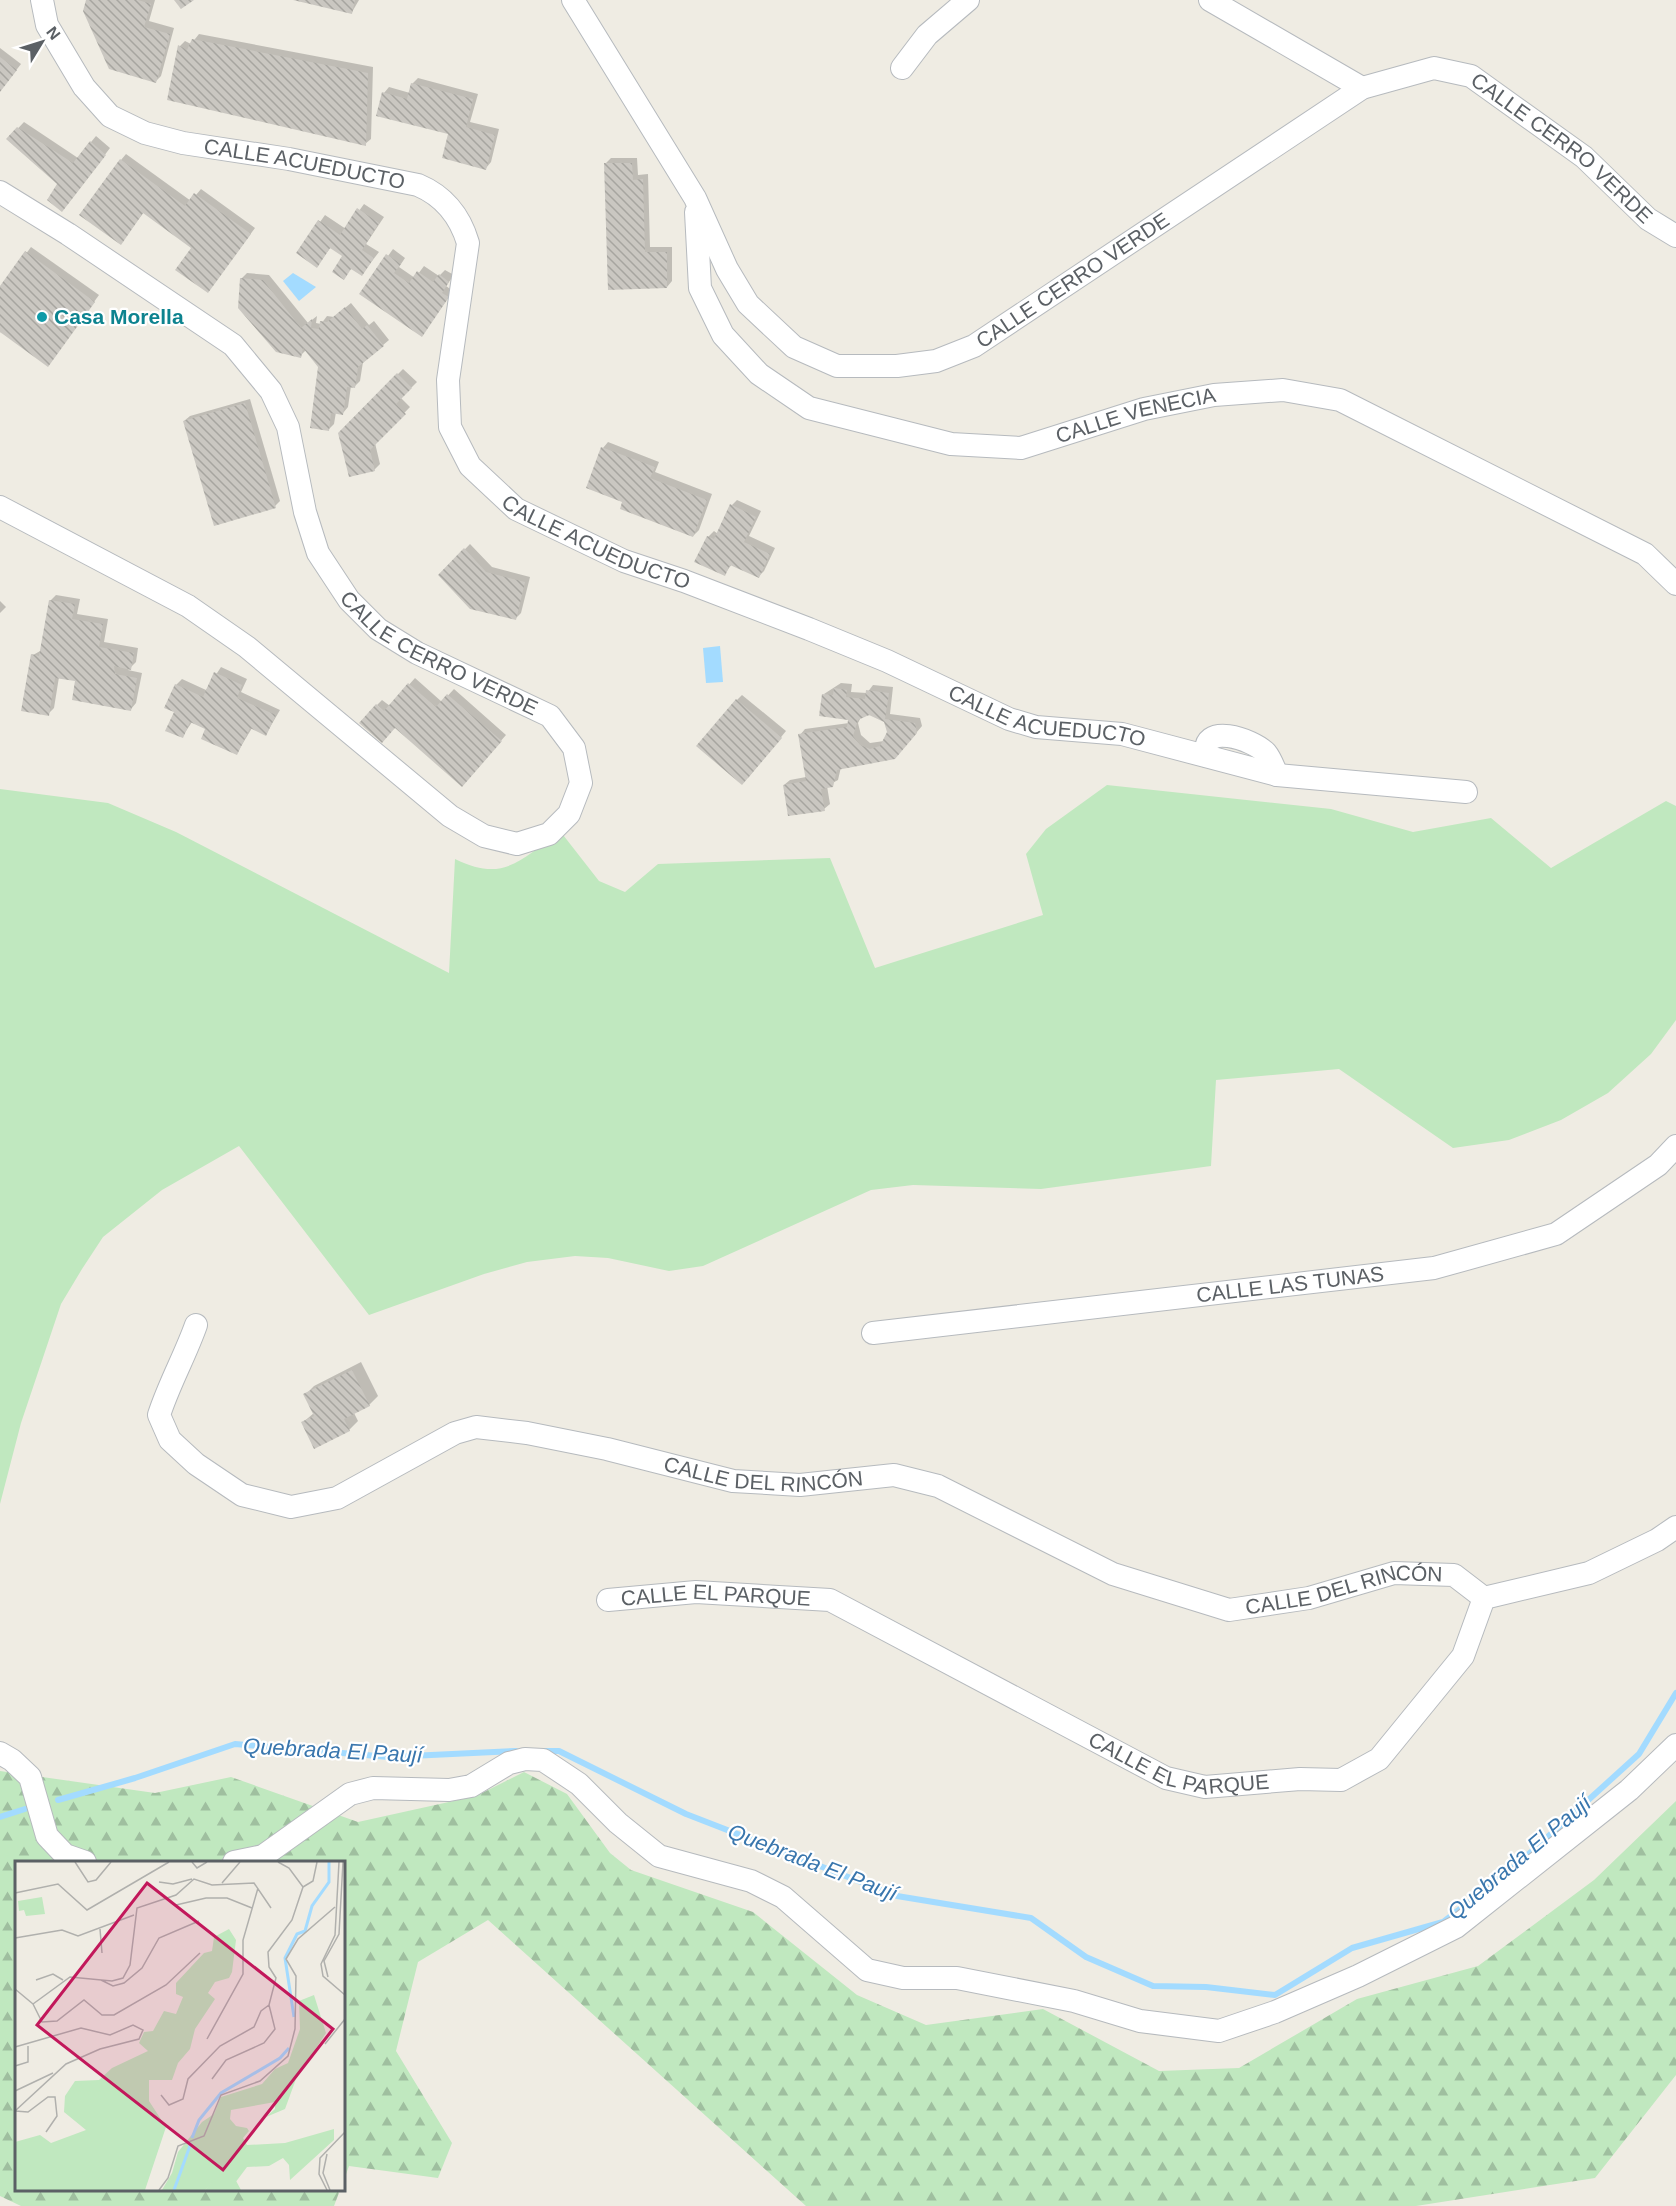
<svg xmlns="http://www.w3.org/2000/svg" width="1676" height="2206" font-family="Helvetica,sans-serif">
	<defs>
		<pattern id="forest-firs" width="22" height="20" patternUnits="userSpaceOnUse" patternTransform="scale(1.5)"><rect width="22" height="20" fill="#c0e8bf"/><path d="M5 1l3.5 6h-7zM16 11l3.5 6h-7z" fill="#9fbf9f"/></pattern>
		<pattern id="building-back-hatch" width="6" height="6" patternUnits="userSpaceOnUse" patternTransform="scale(1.5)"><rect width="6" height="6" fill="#cac7c1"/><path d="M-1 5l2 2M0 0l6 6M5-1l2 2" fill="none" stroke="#a7a5a0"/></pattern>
	</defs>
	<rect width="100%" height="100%" fill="#efece3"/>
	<!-- green -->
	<path fill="#c0e8bf" d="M1107 785 1331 809 1413 832 1491 818 1551 868 1666 801 1676 806V1020L1651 1054 1608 1093 1561 1120 1509 1140 1453 1148 1339 1069 1216 1080 1211 1166 1041 1189 913 1185 871 1190 703 1266 669 1271 608 1258 575 1256 527 1262 484 1274 369 1315 239 1146 162 1190 103 1237 82 1269 61 1304 21 1423 0 1504V789L108 803 176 832 449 973 455 859C504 883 521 860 560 831L599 881 625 892 658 864 830 858 875 968 1043 915 1026 854 1046 829Z"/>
	<!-- forest -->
	<polygon fill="url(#forest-firs)" points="0,1771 155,1793 231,1777 358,1822 476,1796 524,1772 567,1794 610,1853 631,1870 753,1912 857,1995 926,2025 1043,2009 1159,2071 1239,2068 1357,1999 1478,1966 1594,1880 1676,1801 1676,2075 1595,2178 1416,2206 806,2206 488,1920 418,1962 396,2051 452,2143 438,2178 349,2166 344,2180 344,1862 16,1862 16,2190 340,2190 334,2206 21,2206 0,2196"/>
	<!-- water -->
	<g fill="#a3dbff">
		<polygon points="293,273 316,287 299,301 283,281"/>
		<polygon points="720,646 723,682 706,683 703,648"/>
	</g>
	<!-- shadow -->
	<g fill="#0003" fill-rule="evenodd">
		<polygon points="88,0 155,0 149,21 174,28 161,76 156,81"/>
		<polygon points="295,0 359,0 352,12"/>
		<polygon points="199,34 373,67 371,139 365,144 169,99 180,46 185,41 191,44"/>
		<polygon points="0,48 21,64 0,91"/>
		<polygon points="418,78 478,94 470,122 499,129 491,162 486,168 450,133 384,93 389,87 410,93 412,84"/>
		<polygon points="24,122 78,158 96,136 110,148 67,205 59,183 8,139"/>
		<polygon points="126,154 191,201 201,189 255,228 208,291 193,247 144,212 121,243 121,160"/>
		<polygon points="611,158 637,158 638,175 648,174 650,247 672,247 672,281 667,287 609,288 605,164"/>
		<polygon points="364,204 384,217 366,244 379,252 362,274 352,267 343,278 344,256 331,247 317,266 298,253 325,215 346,229"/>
		<polygon points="31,247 99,295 48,365 0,331 0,289"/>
		<polygon points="393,249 405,258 399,267 415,278 424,266 439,276 445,270 454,275 446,286 453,291 422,335 361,294"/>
		<polygon points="247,273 269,275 308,323 317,316 316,323 321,324 327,316 334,317 351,303 369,325 374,321 389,340 363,362 360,381 355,386 351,386 348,407 343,413 336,412 334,424 329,429 320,366 306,350 300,356 241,279"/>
		<polygon points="403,369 417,382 401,398 410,407 375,443 380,464 374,470 340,433"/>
		<polygon points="250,399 280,501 275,506 184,421 190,416"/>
		<polygon points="608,442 659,462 655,472 712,494 699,530 693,536 624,502 603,448"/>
		<polygon points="737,500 761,511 749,536 775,548 764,571 758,577 732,564 724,575 708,537 714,531 718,534 732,505"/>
		<polygon points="470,544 492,567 530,577 521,613 515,619 440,575"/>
		<polygon points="56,595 80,599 77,614 108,619 104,642 138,648 136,662 128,670 142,673 136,703 131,709 77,680 59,677 54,708 48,714 33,655 42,650 50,601"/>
		<polygon points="0,601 6,607 0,613"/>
		<polygon points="221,667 247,679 241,692 280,710 266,734 252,728 237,753 207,729 192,722 182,737 176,712 176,685 182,679 206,690"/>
		<polygon points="415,678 442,702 454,689 506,735 462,785 377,705 382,700 390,706"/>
		<path d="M841 683 852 684 851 692 867 693 873 685 893 687 890 714 920 718 922 726 900 752 841 767 838 780 827 786 830 804 824 809 784 785 790 780 806 777 800 735 805 729 849 723 850 718 824 694ZM874 714 885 721 889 732 884 741 870 743 861 735 858 723 861 717Z"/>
		<polygon points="742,695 786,731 748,778 737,700"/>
		<polygon points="361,1362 378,1396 369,1405 354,1413 358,1421 349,1430 302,1423 314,1413 305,1395 314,1386"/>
	</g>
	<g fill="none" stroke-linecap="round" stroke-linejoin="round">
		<!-- stream -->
		<g stroke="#a3dbff" stroke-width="6">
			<polyline points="544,1751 559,1751 686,1814 897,1896 1031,1918 1086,1957 1153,1986 1206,1987 1275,1995 1352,1948 1443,1922 1520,1862 1639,1754 1676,1693"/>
			<polyline points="58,1800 135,1778 235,1744 389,1757 516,1751"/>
			<polyline points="0,1817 25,1809"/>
		</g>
	</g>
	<!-- building -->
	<g fill="url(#building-back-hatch)" fill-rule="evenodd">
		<polygon points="86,0 138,0 151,4 144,27 170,34 156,83 109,69 83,11"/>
		<polygon points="174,0 194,0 181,9"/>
		<polygon points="293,0 355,0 352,14"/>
		<polygon points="192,39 368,73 366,146 167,100 178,45 187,50"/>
		<polygon points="0,57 17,70 0,92"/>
		<polygon points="411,83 473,99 466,127 495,135 486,170 442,158 448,134 376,116 382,92 407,99"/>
		<polygon points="17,127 73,163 90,141 106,155 62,212 47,200 57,184 6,139"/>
		<polygon points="120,159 185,206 194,193 251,234 208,293 175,270 191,248 143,213 121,245 79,215"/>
		<polygon points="604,163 632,163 633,180 643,179 645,252 667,252 667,288 608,290"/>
		<polygon points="357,208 379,223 362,250 374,258 362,276 351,269 344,280 332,272 342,256 330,248 317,268 296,253 318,220 340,235"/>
		<polygon points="25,251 95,302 48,367 0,332 0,286"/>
		<polygon points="386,254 401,264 394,273 409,283 417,271 433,282 439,274 449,282 442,293 449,297 422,337 359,294"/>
		<polygon points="240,278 263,280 301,328 312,319 311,328 319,329 320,321 327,322 345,307 362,329 367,325 384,346 358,367 355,388 347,387 343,415 331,413 329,431 310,428 318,367 303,348 301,358 276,352 238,308"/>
		<polygon points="397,373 412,388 396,404 406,414 370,450 375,471 349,477 338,433"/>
		<polygon points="245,403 276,508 214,526 183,421"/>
		<polygon points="601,447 655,467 650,478 707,500 693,537 620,509 622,502 586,488"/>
		<polygon points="730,504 756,517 744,542 770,554 759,578 730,565 725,576 694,562 707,536 714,539"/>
		<polygon points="464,548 486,572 525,582 516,620 470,609 438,575"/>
		<polygon points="49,600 75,604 72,619 103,624 99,647 134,653 131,670 114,666 115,674 137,678 131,711 72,700 75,681 55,678 49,716 21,711 31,654 39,656"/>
		<polygon points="214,672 242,685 237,698 276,715 266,736 250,728 237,755 201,739 205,729 190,722 183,738 165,731 174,712 164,708 175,684 203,697"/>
		<polygon points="408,683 436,707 447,694 502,741 462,787 395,728 382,743 359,723 376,704 384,711"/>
		<path d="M834 688 847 690 846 697 865 699 866 690 889 693 885 719 915 723 917 733 895 759 837 770 833 787 821 789 825 811 788 816 783 785 806 781 798 734 847 727 848 720 819 716 822 694 833 695ZM869 715 884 722 887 732 880 746 870 749 860 745 853 736 858 720Z"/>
		<polygon points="736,699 782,738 742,785 696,746"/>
		<polygon points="352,1370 370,1406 344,1419 350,1431 314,1449 301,1422 314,1416 303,1394"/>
	</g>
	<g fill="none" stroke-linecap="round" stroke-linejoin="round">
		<!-- minor casing -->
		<g stroke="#b6babe" stroke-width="24">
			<g id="minor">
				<path id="s1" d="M42 0 47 25 84 87 110 116 145 133 183 143 289 159 418 185C444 196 460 216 468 243L448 380 450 427 470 466 516 509 624 561 684 581 809 629 887 661 1009 719 1036 727 1122 734 1277 775 1466 792"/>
				<path id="s2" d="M573 0 695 198 727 269 748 304 794 347 837 366H897L936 361 974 346 1362 88 1434 68 1471 76 1584 157 1648 219 1676 236"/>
				<polyline points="1210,0 1362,88"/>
				<polyline points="902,68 927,35 968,0"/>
				<path id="s3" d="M0 192 68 234 233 345 271 391 288 427 305 512 318 553 349 600 378 629 417 653 550 716 574 748 581 783 569 814 549 834 517 844 484 836 450 816 247 647 188 606 0 507"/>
				<path id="s4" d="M696 212 700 288 723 335 759 374 809 408 951 444 1021 448 1144 409 1214 395 1283 390 1340 400 1645 554 1676 584"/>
				<path d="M1207 756C1199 721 1253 739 1266 753 1271 759 1274 768 1277 775"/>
				<path id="s5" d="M196 1325C185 1356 169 1384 159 1415L170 1440 196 1464 242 1495 291 1507 337 1498 455 1433 476 1427 527 1433 607 1449 733 1481 800 1485 894 1475 938 1486 1113 1574 1229 1610 1309 1598 1394 1573 1454 1575 1484 1598"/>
				<path id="s6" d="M873 1333 1434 1268 1556 1234 1658 1165 1676 1146"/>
				<path id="s7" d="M608 1600 696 1592 830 1600 1166 1778 1205 1787 1300 1779 1341 1780 1379 1759 1463 1656 1484 1598 1589 1573 1657 1540 1676 1527"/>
				<polyline points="0,1753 12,1760 30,1777 47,1836 65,1855 85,1862"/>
				<polyline points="234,1862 263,1856 350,1794 373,1788 449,1790 471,1786 509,1763 525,1759 543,1760 579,1784 618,1823 659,1856 751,1881 783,1897 867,1970 903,1978 957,1978 1074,2001 1140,2021 1219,2031 1275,2012 1358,1976 1456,1927 1629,1790 1676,1745"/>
			</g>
		</g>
		<!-- minor -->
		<use href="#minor" stroke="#fff" stroke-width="22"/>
	</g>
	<!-- markers -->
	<circle fill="#0f9aa8" stroke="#fff" stroke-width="2" cx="42" cy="317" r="6"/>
	<g text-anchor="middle" stroke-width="4.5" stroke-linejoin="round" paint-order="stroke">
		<!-- street labels -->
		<g font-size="21" fill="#5b6065" stroke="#fff">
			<text dy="7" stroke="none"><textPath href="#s2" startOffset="1296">CALLE CERRO VERDE</textPath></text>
			<text dy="7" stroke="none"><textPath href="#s1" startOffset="338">CALLE ACUEDUCTO</textPath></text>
			<text dy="7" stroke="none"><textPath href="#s2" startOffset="720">CALLE CERRO VERDE</textPath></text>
			<text dy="7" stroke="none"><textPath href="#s4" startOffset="578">CALLE VENECIA</textPath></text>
			<text dy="7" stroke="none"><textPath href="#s1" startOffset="912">CALLE ACUEDUCTO</textPath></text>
			<text dy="7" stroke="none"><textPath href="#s3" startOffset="670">CALLE CERRO VERDE</textPath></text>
			<text dy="7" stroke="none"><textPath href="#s1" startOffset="1398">CALLE ACUEDUCTO</textPath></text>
			<text dy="7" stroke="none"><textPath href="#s6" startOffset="420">CALLE LAS TUNAS</textPath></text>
			<text dy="7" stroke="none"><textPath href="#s5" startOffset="762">CALLE DEL RINCÓN</textPath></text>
			<text dy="7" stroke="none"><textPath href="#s5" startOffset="1374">CALLE DEL RINCÓN</textPath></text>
			<text dy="7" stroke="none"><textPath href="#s7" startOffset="108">CALLE EL PARQUE</textPath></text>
			<text dy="7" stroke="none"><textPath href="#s7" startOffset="612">CALLE EL PARQUE</textPath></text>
		</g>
		<!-- culture labels -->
		<g font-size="21" font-weight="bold" fill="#0d838f" stroke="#fff" text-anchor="start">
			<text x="54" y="324">Casa Morella</text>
		</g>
		<!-- water labels -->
		<g font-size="22" font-style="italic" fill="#3976ad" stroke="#fff">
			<text transform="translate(333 1750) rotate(3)" y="8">Quebrada El Paují</text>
			<text transform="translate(1519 1857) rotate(-40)" y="8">Quebrada El Paují</text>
			<text transform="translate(813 1862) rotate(21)" y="8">Quebrada El Paují</text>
		</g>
	</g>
	<!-- overview -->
	<g transform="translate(15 1861)">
		<rect width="330" height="330" fill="#efece3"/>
		<path d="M27 36 30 53 11 55 9 49 4 50 3 40ZM214 68 221 79 217 111 214 117 200 121 193 132 200 138 180 168 175 188 163 202 157 219H134V240L151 266 130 329H0V281L25 274 36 282 71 269 49 251 50 235 60 220 84 219 97 207 133 190 124 182 129 171 138 170 149 150 161 153 168 136 161 133V122L189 92 197 90 199 76ZM213 305 226 329H190L207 308Z" fill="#c0e8bf"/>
		<path d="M299 134 311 172 281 218 270 248 251 256 260 248V241L216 249 215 258 221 265 232 267 234 270 228 277 232 284 270 282 319 268V279L275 319 274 304 268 297 254 305 232 306 220 322 214 320 212 306 190 329H147L157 312 163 291 187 261 199 253 206 236 247 223 260 208 273 202 285 168 284 140Z" fill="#c0e8bf"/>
		<path fill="none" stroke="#a3dbff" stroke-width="3" d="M279 156 270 97 282 73 290 70 297 45 314 21V1M177 277 184 259 206 232 265 197 274 187M159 329 176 282"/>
		<path fill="none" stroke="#b0b0ad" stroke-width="1.5" d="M60 1 73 21 81 19 96 1M177 1 182 7 192 1M263 1 274 7 288 26M324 1 320 74 306 103 308 115 330 134M144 21 158 23 177 18M207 22 225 1M288 26 298 20 302 1M0 32 43 23 72 49 154 1M161 44 191 37H212L237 47M85 68 87 92M0 77 47 69 63 75 119 54M313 116 309 100 324 73 328 1M21 119 38 113 48 119M86 119 98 125 109 122 127 107 144 77 184 60M0 128 18 143M18 143 55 116 97 120 108 117 115 104 122 47 161 34 179 18 197 24 239 22 256 47M18 143 27 161 42 160 69 139 87 154H99L151 124 185 92M192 178 228 113V79L243 27M310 183 330 158M0 186 66 167 95 174 118 164 128 169 124 178 85 188 51 203 0 250M0 205 13 201V185M197 218 211 199 249 182 260 168 254 144 261 117 254 106 253 91 277 59 288 26M0 230 38 212M146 234 154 244 168 238 173 218 205 185 239 166 246 150 254 144M0 250 13 251 33 236H40L42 255 31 271M312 293 308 312 315 329M144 329 153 317 163 285 189 275 206 234 245 220 273 195 280 168 281 115 271 98 283 78 320 46M312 329 304 313 305 297 330 271"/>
		<path fill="#c2185b" fill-opacity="0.15" stroke="#c2185b" stroke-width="3" d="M132 22 318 168 208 309 22 164Z"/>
		<rect width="330" height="330" fill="none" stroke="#5b6065" stroke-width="3"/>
	</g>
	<!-- north arrow -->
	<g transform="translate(42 42) rotate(52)" stroke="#ffffff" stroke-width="4.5" paint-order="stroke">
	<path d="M0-4.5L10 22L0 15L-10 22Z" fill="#5b6065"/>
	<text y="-9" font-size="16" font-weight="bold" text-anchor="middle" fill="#5b6065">N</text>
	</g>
</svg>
